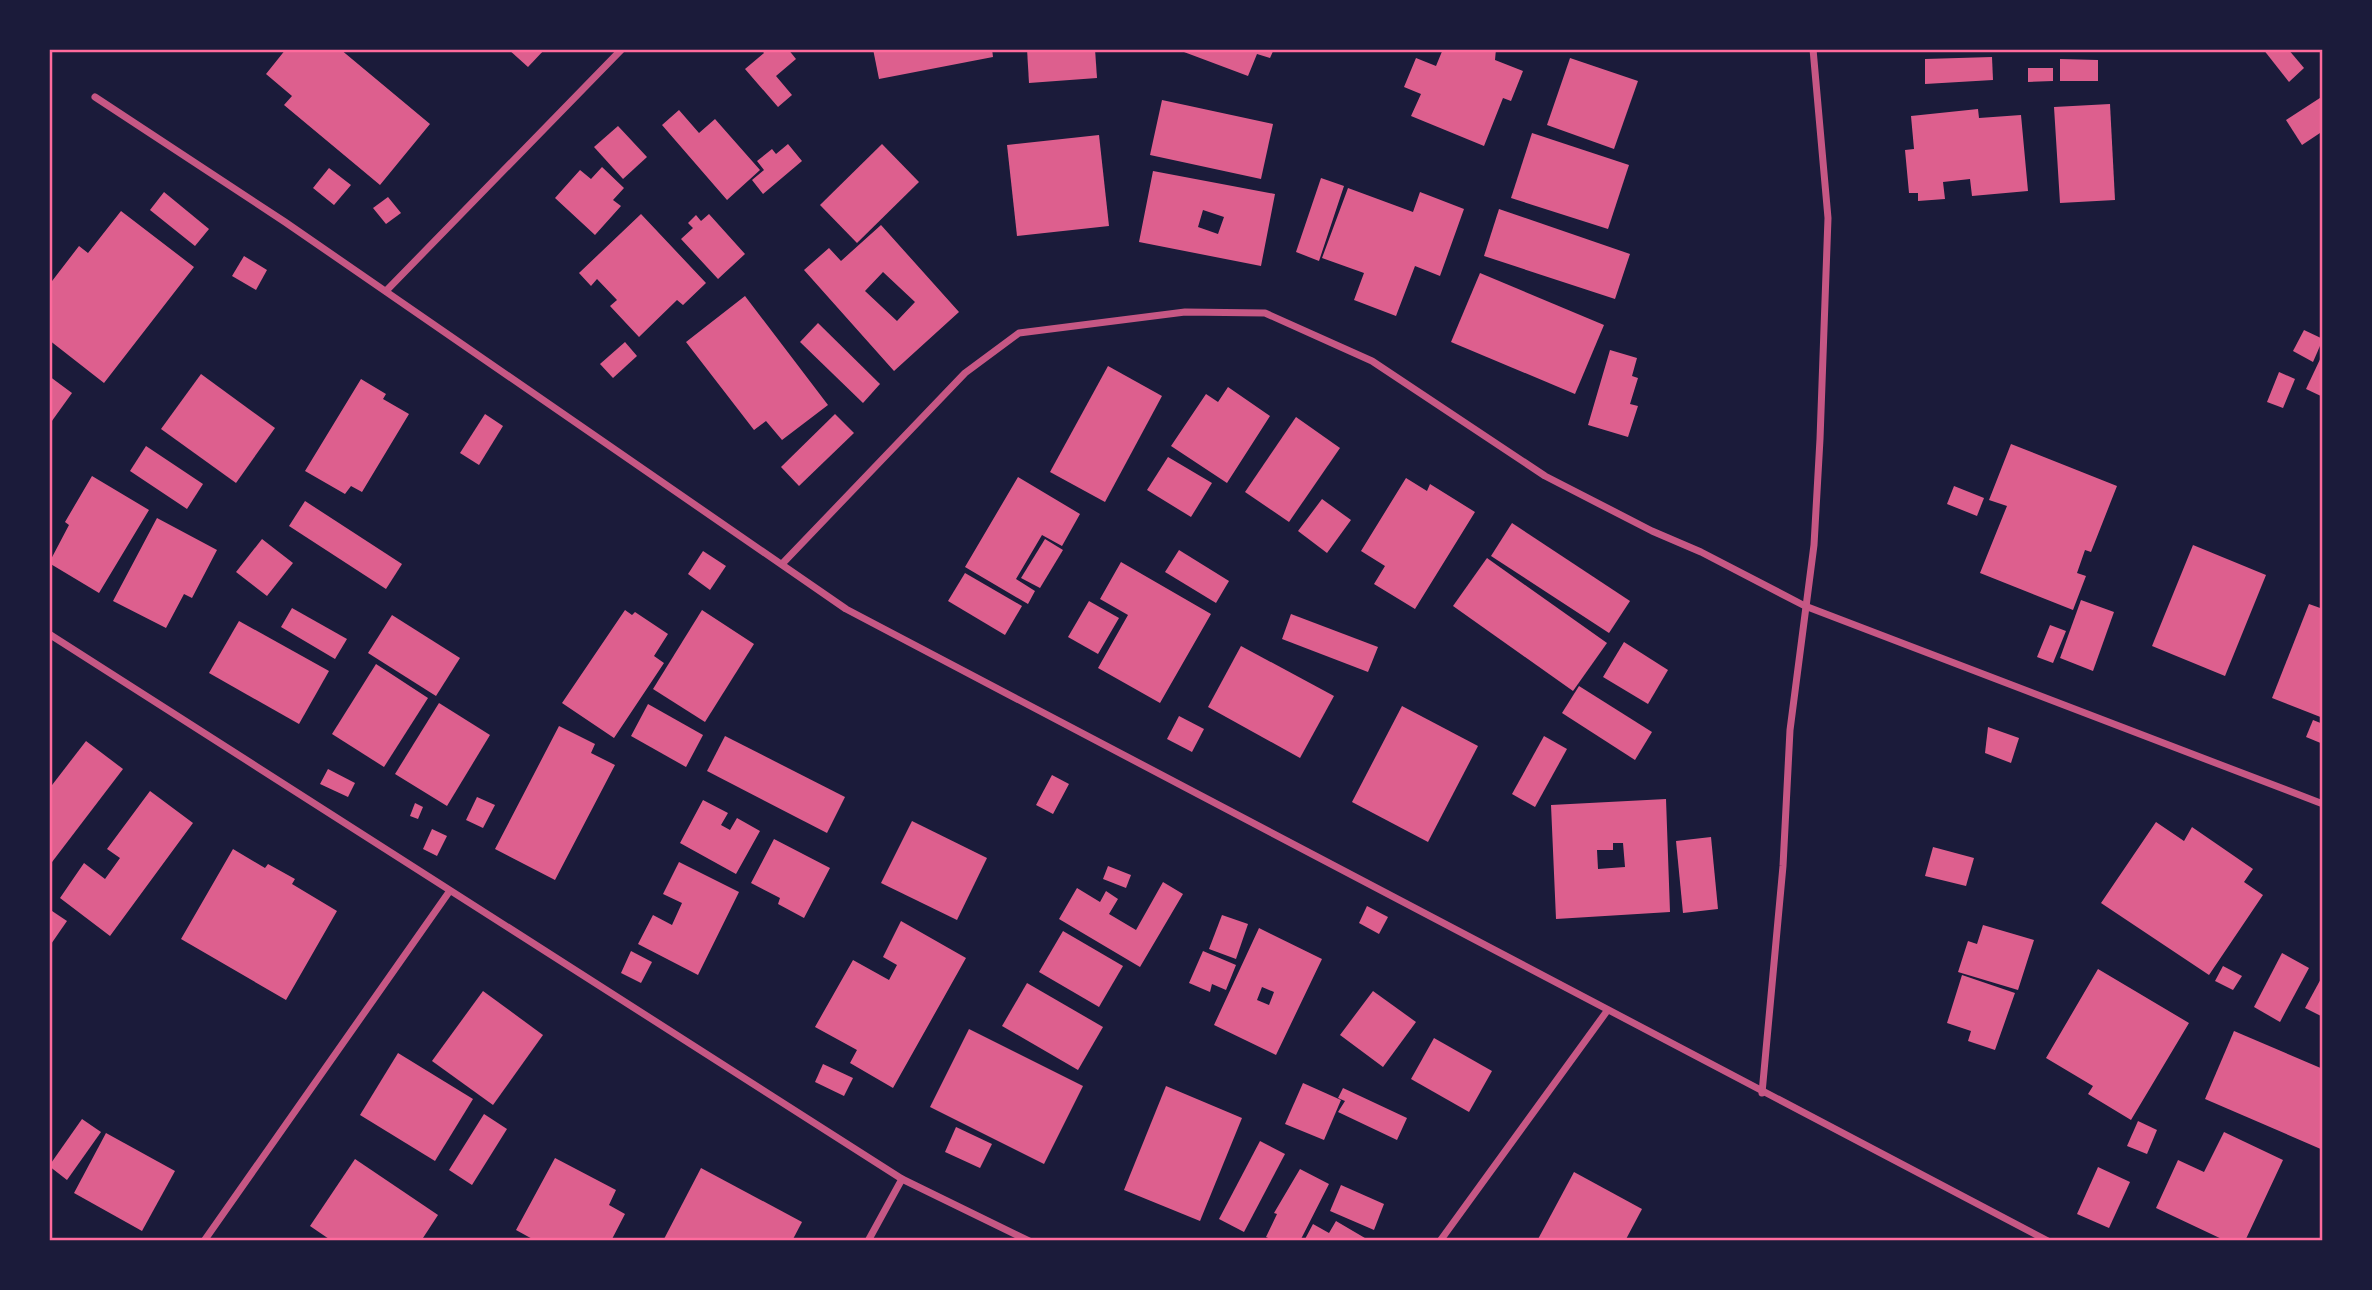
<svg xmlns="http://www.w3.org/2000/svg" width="2372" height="1290" font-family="'Asap Condensed',sans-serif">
	<rect width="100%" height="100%" fill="#1b1b3a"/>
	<!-- building -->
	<g fill="#dd5f8e" fill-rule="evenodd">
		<polygon points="286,49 340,49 430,124 380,185 284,105 292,96 266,74"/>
		<polygon points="508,49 545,49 528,67"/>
		<polygon points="761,49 788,49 796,59 776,76 792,95 778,107 745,69 764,53"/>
		<polygon points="873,49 992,49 993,57 879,79"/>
		<polygon points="1027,49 1095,49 1097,78 1029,83"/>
		<polygon points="1185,49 1274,49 1270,58 1257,54 1248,76 1184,52"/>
		<polygon points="1443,49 1496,49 1495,60 1523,71 1511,101 1503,98 1484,146 1411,116 1421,94 1404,87 1416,58 1436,66"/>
		<polygon points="2263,49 2288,49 2304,68 2289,82"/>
		<polygon points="1992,57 1993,80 1925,84 1925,59"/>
		<polygon points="1570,58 1638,81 1614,149 1547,125"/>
		<polygon points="2060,59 2098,60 2098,81 2060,81"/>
		<polygon points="2028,68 2053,68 2053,81 2028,82"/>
		<polygon points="2323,96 2323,131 2302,145 2286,120"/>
		<polygon points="1162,100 1273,124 1261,179 1150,155"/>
		<polygon points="2110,104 2115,200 2060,203 2054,107"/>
		<polygon points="1978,109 1979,118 2021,115 2028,191 1972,196 1970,179 1943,182 1945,199 1918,201 1918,193 1909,193 1905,150 1914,149 1911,116"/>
		<polygon points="679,110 699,133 715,119 760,170 727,200 662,125"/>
		<polygon points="618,126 647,157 623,179 594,147"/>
		<polygon points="1532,133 1629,165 1608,229 1511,198"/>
		<polygon points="1099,135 1109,226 1017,236 1007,145"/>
		<polygon points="788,144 802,161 763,194 752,180 764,170 757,161 772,149 776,154"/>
		<polygon points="882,144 919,182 857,243 820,205"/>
		<polygon points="602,167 624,188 613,200 621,206 595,235 555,198 580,170 591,179"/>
		<polygon points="329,168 351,185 334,205 313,188"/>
		<path d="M1153 171 1275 194 1261 266 1139 242ZM1203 210 1224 217 1218 234 1198 227Z"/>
		<polygon points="1321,178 1344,186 1319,261 1296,252"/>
		<polygon points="1348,188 1413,212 1420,192 1464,209 1440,276 1415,266 1396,316 1354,300 1364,273 1322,258"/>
		<polygon points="164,192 209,229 195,246 150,210"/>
		<polygon points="388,197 401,213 386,224 373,208"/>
		<polygon points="1499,209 1630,254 1615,299 1484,256"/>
		<polygon points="121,211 194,267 104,383 49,340 49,285 79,246 88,253"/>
		<polygon points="641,214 706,283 683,305 677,300 639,337 610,306 617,300 597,279 591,286 579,273"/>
		<polygon points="709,214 745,254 718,279 681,239 693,228 688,223 696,215 701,221"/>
		<path d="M881 225 959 312 894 371 804 270 829 248 841 261ZM883 272 915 302 897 321 865 291Z"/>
		<polygon points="244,256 267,270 256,290 232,276"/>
		<polygon points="1480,273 1604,325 1575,394 1451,342"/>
		<polygon points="745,296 828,405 782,440 766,421 754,430 686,342"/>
		<polygon points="818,323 880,384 863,403 800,342"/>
		<polygon points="2304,330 2323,339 2313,362 2293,351"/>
		<polygon points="625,342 637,356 613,378 600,364"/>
		<polygon points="1610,350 1637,358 1632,376 1638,378 1630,404 1638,406 1628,437 1588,425"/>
		<polygon points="2323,353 2323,397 2306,389"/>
		<polygon points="1108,366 1162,396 1105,502 1050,472"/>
		<polygon points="2279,372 2295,379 2283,408 2267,402"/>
		<polygon points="201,374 275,428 236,483 161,429"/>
		<polygon points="49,376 72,393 49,425"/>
		<polygon points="361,379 386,394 383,399 409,414 362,492 351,486 345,494 305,471"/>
		<polygon points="1228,387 1270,416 1227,483 1171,446 1206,394 1218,402"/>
		<polygon points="485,414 503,426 479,465 460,453"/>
		<polygon points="835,414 854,433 799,486 781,467"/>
		<polygon points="1296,417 1340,448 1289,522 1245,492"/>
		<polygon points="2011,444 2117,486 2091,552 2085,550 2077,573 2086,576 2073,610 1980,573 2007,506 1989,500"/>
		<polygon points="146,446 203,484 187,509 130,471"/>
		<polygon points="1168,457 1212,483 1191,517 1147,490"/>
		<polygon points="92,476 149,510 99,593 49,563 69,525 65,522"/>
		<polygon points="1018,477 1080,514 1062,546 1042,535 1016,579 1035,591 1028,604 965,567"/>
		<polygon points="1406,478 1427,491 1430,484 1475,512 1415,609 1374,584 1385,566 1361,551"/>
		<polygon points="1954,486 1984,498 1977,516 1947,504"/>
		<polygon points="1322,499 1351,520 1327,553 1298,531"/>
		<polygon points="305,501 402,564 386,589 289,526"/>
		<polygon points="157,518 217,550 192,598 184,594 166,628 113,601"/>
		<polygon points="1512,523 1630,601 1609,633 1491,556"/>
		<polygon points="262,539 293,563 267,596 236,572"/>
		<polygon points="1045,539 1063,550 1040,588 1021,578"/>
		<polygon points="2193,545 2266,575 2225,676 2152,646"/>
		<polygon points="1179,550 1229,581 1216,603 1165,572"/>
		<polygon points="703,551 726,566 710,590 688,574"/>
		<polygon points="1487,558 1607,643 1573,691 1453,606"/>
		<polygon points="1121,562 1211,614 1160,703 1098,668 1128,615 1100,599"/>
		<polygon points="965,573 1022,606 1005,635 948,601"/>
		<polygon points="2081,600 2114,612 2093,671 2060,658"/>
		<polygon points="1089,601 1119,618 1098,654 1068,637"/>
		<polygon points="2309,604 2323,609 2323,718 2272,698"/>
		<polygon points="292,608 347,639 335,659 281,627"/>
		<polygon points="625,610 632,615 635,612 668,634 654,656 664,663 614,738 562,703"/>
		<polygon points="702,610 754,644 705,722 653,689"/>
		<polygon points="1291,614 1378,647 1368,672 1282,639"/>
		<polygon points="392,615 460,658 436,696 368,653"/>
		<polygon points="239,621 329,671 299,724 209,673"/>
		<polygon points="2050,625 2066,631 2053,663 2037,657"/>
		<polygon points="1624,642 1668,670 1648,704 1603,677"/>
		<polygon points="1241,646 1334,696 1300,758 1208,707"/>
		<polygon points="376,664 428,698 384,767 332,734"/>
		<polygon points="1579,686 1652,732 1635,760 1562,713"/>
		<polygon points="439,703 490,735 447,806 395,774"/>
		<polygon points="648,704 703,735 686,767 631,736"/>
		<polygon points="1402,706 1478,746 1428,842 1352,802"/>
		<polygon points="1179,716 1204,729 1192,752 1167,739"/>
		<polygon points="2313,720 2323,724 2323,744 2306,737"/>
		<polygon points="559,726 595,744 591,753 615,765 555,880 495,849"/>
		<polygon points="1988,727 2019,738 2011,763 1985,753"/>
		<polygon points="725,736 845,797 827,833 707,771"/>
		<polygon points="1544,736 1567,749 1535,807 1512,794"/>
		<polygon points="86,741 123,769 49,866 49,789"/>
		<polygon points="328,769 355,783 348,797 320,784"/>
		<polygon points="1052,775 1069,784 1053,814 1036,805"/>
		<polygon points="150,791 193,823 110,936 60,898 84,863 105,879 120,858 107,849"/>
		<polygon points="477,797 495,805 483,828 466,820"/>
		<path d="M1666 799 1670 912 1556 919 1551 805ZM1613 843H1623L1625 867 1598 869 1597 850H1613Z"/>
		<polygon points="703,800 728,813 721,825 730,830 737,818 760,831 736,874 680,843"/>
		<polygon points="415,803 423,807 418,819 410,816"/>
		<polygon points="912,821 987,858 957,920 881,883"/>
		<polygon points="2156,822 2184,841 2192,827 2253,869 2244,882 2263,895 2209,975 2101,903"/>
		<polygon points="432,829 447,836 437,856 423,849"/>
		<polygon points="1711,837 1718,909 1683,913 1676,841"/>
		<polygon points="774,839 830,868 804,918 778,904 780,898 751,883"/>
		<polygon points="1933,847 1974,858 1966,886 1925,876"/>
		<polygon points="233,849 265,868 268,864 295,879 292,884 337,911 286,1000 181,939"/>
		<polygon points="679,862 739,892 698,975 638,944 653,915 672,925 682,903 663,894"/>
		<polygon points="1108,866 1131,875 1126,888 1103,879"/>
		<polygon points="1163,882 1183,894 1140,967 1059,919 1077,888 1100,902 1106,891 1118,899 1109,914 1136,930"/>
		<polygon points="1367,906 1388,917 1379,934 1359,923"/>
		<polygon points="49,909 67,921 49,947"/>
		<polygon points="1222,915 1248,924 1236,959 1209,949"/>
		<polygon points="901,921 966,958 893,1088 850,1063 857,1050 815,1027 853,960 889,980 897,965 883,957"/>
		<polygon points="1983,925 2034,940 2018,990 1958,972 1968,941 1977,944"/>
		<path d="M1259 928 1322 959 1276 1055 1214 1025ZM1262 987 1274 992 1269 1005 1257 1000Z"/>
		<polygon points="1063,931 1123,966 1099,1007 1039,972"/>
		<polygon points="631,951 652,962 641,983 621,973"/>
		<polygon points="1203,951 1236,965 1226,990 1212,984 1210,992 1189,983"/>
		<polygon points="2282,953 2309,968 2280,1022 2254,1007"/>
		<polygon points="2223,966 2242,976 2233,990 2215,981"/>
		<polygon points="2098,969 2189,1023 2131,1120 2088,1094 2093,1086 2046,1058"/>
		<polygon points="1962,975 2015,993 1995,1050 1968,1041 1971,1031 1947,1023"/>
		<polygon points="2323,975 2323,1017 2305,1008"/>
		<polygon points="1027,983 1103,1027 1078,1070 1002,1026"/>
		<polygon points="483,991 543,1035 493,1105 432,1061"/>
		<polygon points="1373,991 1416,1022 1383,1067 1340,1035"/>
		<polygon points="969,1029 1083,1086 1044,1164 930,1107"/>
		<polygon points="2234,1031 2323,1069 2323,1150 2205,1099"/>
		<polygon points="1434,1038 1492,1071 1469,1112 1411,1079"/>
		<polygon points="398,1053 473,1099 435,1161 360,1115"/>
		<polygon points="823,1064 853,1078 844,1096 815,1082"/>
		<polygon points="1303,1083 1341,1100 1324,1140 1285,1124"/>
		<polygon points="1166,1086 1242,1118 1200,1221 1124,1190"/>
		<polygon points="1343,1088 1407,1118 1397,1140 1338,1112 1345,1101 1338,1098"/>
		<polygon points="484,1114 507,1129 472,1185 449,1170"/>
		<polygon points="82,1119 101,1132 67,1180 49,1166"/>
		<polygon points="2138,1121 2157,1130 2147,1154 2127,1146"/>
		<polygon points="956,1127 992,1144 980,1168 945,1152"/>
		<polygon points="2224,1132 2283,1160 2245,1241 2226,1241 2156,1208 2178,1160 2204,1172"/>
		<polygon points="106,1133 175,1171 142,1231 74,1193"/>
		<polygon points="1260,1141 1285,1154 1244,1232 1219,1219"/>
		<polygon points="555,1158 616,1190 609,1205 625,1214 611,1241 536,1241 516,1230"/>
		<polygon points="355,1159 438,1215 421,1241 332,1241 310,1226"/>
		<polygon points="2098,1167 2130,1182 2109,1228 2077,1214"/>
		<polygon points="701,1168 802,1222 792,1241 664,1239"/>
		<polygon points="1300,1169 1329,1184 1300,1241 1275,1241 1266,1237 1277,1214 1274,1213"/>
		<polygon points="1574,1172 1642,1209 1625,1241 1537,1241"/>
		<polygon points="1341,1185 1384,1204 1374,1230 1330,1211"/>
		<polygon points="1336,1221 1370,1241 1304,1241 1313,1224 1329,1233"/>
	</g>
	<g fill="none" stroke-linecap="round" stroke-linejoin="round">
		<!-- minor -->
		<g stroke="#c65784" stroke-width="7">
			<polyline points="95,97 285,222 846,609 2048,1241"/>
			<polyline points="386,291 622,49"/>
			<polyline points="782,564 965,373 1019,333 1185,312 1265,313 1372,361 1545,476 1652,531 1701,552 1805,606 2323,804"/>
			<polyline points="49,634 902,1179 1029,1241"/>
			<polyline points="1762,1093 1783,866 1790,730 1814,545 1820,439 1828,218 1813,49"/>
			<polyline points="204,1241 449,892"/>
			<polyline points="868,1241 902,1179"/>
			<polyline points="1440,1241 1607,1011"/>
		</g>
	</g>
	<!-- border -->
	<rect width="2372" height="1290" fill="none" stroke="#1b1b3a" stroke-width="102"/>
	<rect x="51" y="51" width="2270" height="1188" fill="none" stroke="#ff6b9d" stroke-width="2.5"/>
</svg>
